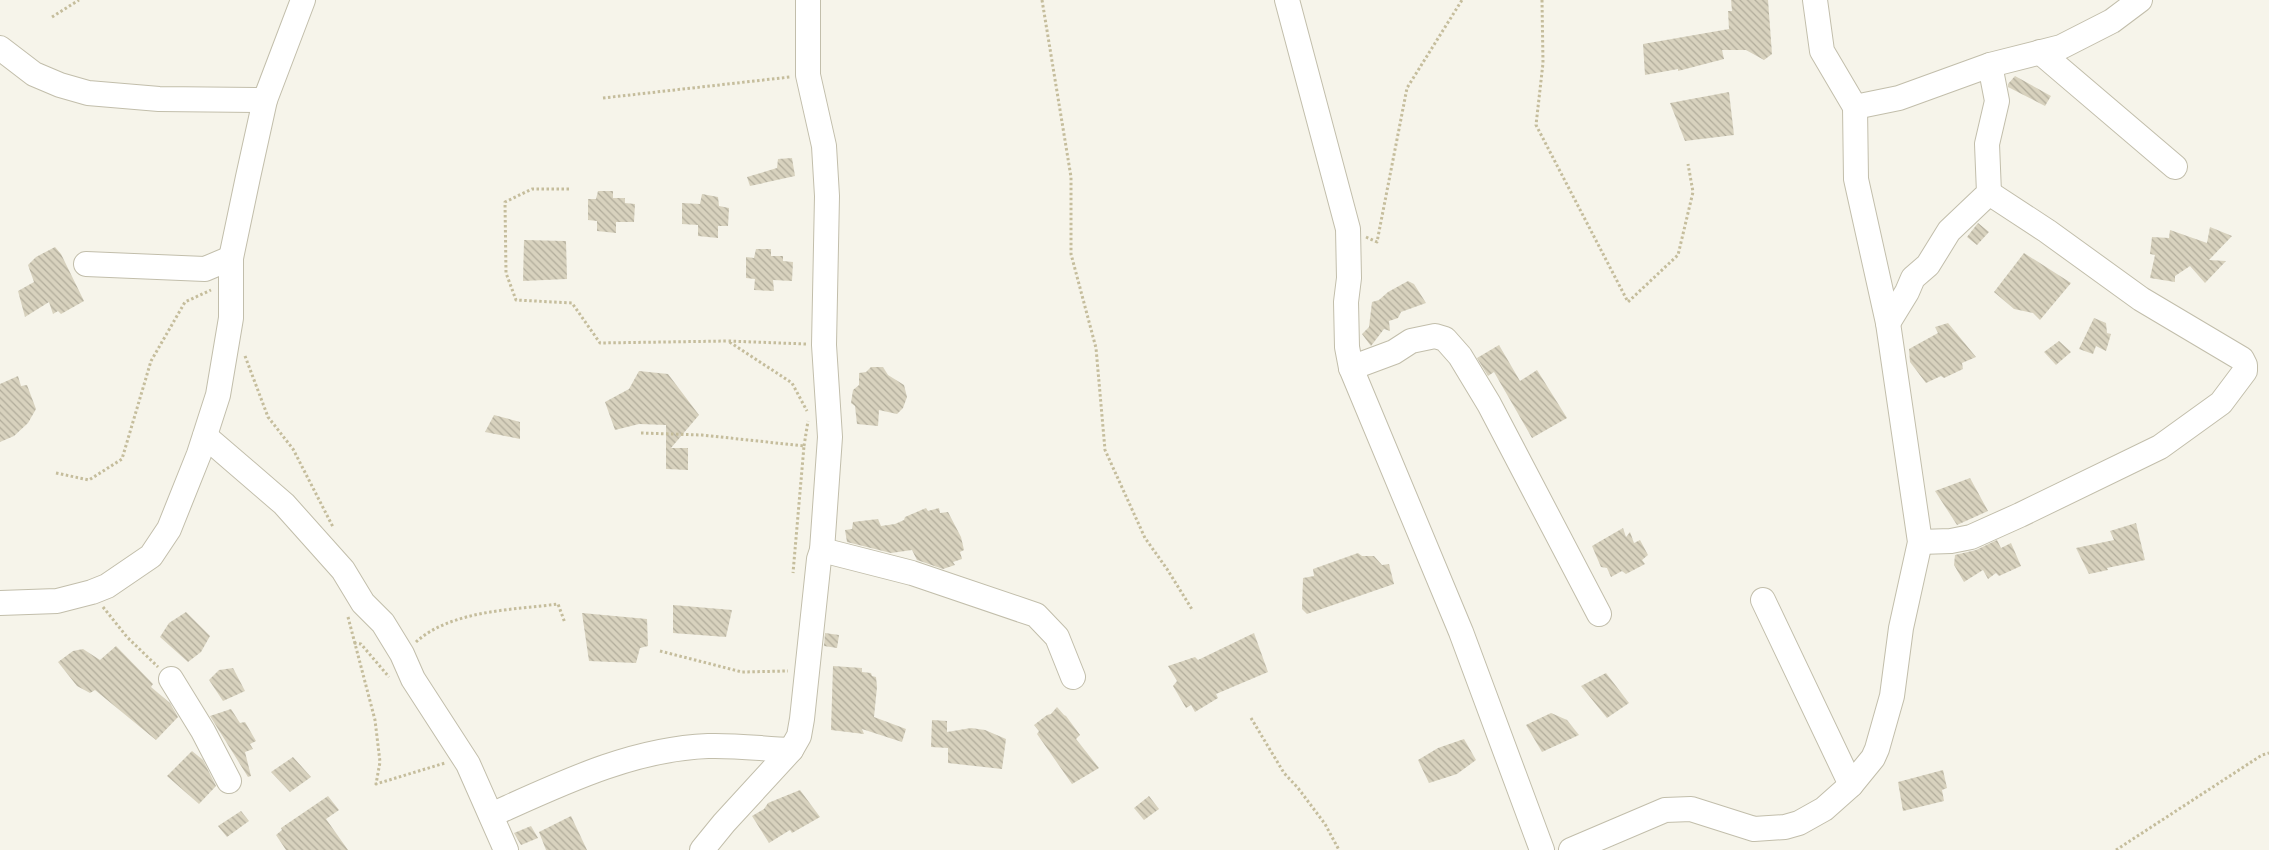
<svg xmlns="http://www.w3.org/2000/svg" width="2269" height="850" font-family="Ubuntu,sans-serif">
	<defs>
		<pattern id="building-back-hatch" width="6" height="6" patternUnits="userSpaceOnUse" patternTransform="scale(1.25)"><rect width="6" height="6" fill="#d8d2be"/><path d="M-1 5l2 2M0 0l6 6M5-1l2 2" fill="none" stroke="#b1ac9b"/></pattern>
	</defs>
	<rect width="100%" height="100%" fill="#f6f4ea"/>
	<!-- building -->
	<g fill="url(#building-back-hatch)">
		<polygon points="1731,0 1768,0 1772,54 1764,60 1746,50 1722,50 1724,59 1678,71 1678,69 1645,75 1643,44 1729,29 1728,11 1732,11"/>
		<polygon points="2015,76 2051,96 2045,106 2008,87 2008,84"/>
		<polygon points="1729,92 1734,135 1685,141 1670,103"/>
		<polygon points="792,158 795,176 750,186 747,177 777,168 778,159"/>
		<polygon points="598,191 613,191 613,198 625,198 625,203 635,204 634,222 616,222 616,233 597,231 597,221 588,220 588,199 596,199"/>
		<polygon points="702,194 718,197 719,206 729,208 728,226 718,226 718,238 698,236 698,225 682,224 682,203 700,204"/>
		<polygon points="1978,223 1989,232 1977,245 1967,237"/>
		<polygon points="2210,227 2232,236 2209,260 2226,261 2205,283 2190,266 2175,276 2175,282 2150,278 2155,255 2150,254 2152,237 2169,238 2170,230 2207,243"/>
		<polygon points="524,240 566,241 567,279 523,281"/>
		<polygon points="55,247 61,254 84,301 61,314 58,311 53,314 49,302 25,317 18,291 34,282 28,265 36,257"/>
		<polygon points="756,249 771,249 771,256 783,256 783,261 793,262 792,281 773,280 774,291 754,290 755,279 746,278 746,257 754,258"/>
		<polygon points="2024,253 2071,283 2040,320 2033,313 2014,309 1994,292"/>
		<polygon points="1408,281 1414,284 1426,303 1401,312 1398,318 1389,321 1390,331 1384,329 1371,346 1362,334 1369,327 1372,302 1379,300 1388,292"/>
		<polygon points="2094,318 2106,323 2107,333 2111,334 2106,351 2096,346 2093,354 2079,349"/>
		<polygon points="1948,323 1976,357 1962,363 1963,369 1944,378 1941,376 1926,383 1910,362 1909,349 1938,333 1935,327"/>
		<polygon points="2059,341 2071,352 2056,365 2044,352"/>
		<polygon points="1499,345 1520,381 1537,370 1567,418 1532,438 1494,372 1488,376 1477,358"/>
		<polygon points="871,367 883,367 888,375 904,385 907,397 903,408 897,414 879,410 878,426 857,424 855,406 851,403 853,390 859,385 859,373 866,372"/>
		<polygon points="639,371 668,374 699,415 671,448 688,448 688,470 666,469 666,425 639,424 615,430 605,402 629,389"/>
		<polygon points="18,376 21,386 27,385 36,409 28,423 14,436 0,442 0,384"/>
		<polygon points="494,415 520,422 520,439 485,432"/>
		<polygon points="1970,478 1988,511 1957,525 1935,491"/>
		<polygon points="926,508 928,511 939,508 940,513 948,512 961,537 964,550 960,552 962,559 953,562 955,565 943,569 917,560 912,550 891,553 847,542 845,530 852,529 853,522 878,519 881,526 895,524 904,520 905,517"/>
		<polygon points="2136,523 2145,560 2107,568 2108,570 2089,574 2076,548 2114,540 2110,531"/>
		<polygon points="1623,528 1626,537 1630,532 1634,543 1640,540 1648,555 1642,560 1645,564 1626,574 1622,571 1611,577 1607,568 1601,567 1592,546"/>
		<polygon points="1997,540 2001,548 2011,543 2021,566 1999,576 1996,573 1988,579 1983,570 1964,582 1954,565 1955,555 1976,550"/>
		<polygon points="1358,553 1362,556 1374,556 1382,565 1389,564 1394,584 1307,614 1302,609 1303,578 1314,576 1313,569"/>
		<polygon points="673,605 732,610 726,637 673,633"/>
		<polygon points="186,612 210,636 201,652 188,662 160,637 169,623"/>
		<polygon points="582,613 647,619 648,646 640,648 636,663 589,661"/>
		<polygon points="825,633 839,635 837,648 824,646"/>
		<polygon points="1254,633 1268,672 1216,694 1218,698 1195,712 1191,705 1186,708 1173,686 1177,681 1168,666 1195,657 1198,660"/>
		<polygon points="116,646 153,684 151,687 170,703 178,717 156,740 95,690 90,693 77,686 58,662 73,651 83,649 100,660"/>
		<polygon points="833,666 862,668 862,672 871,673 872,676 876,677 877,687 874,717 906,729 902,742 862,729 864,734 831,730"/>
		<polygon points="233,668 245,691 223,701 209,680 219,670"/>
		<polygon points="1606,673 1629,703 1607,718 1581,686"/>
		<polygon points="1057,707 1064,715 1066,716 1080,735 1076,739 1099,768 1072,784 1037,734 1039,731 1034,725 1047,715 1051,714"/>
		<polygon points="231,709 240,723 245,722 256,741 250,744 253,749 245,752 251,776 248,777 210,716"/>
		<polygon points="1551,713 1567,720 1579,735 1542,752 1526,725"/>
		<polygon points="932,720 947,721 947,732 971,728 985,730 1006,739 1002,769 948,763 948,748 931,747"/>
		<polygon points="1464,739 1476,760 1457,774 1429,783 1418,760 1438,748"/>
		<polygon points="192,751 203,760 216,786 199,804 167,776"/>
		<polygon points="293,757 311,777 290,792 271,772"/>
		<polygon points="1943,770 1947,788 1942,790 1944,801 1903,811 1898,782"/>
		<polygon points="800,790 820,817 792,833 790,830 769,843 752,816 764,809 768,803"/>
		<polygon points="328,796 339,810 326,819 348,850 286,850 276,835 282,830 281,828"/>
		<polygon points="1149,796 1159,809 1144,820 1134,808"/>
		<polygon points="241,811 249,821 227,837 218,826"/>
		<polygon points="571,816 587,850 546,850 539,832"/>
		<polygon points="531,826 538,838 521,845 514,833"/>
	</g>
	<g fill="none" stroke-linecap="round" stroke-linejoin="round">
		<!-- minor casing -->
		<g stroke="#c2beab" stroke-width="26">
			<g id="minor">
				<polyline points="1287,0 1348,229 1349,278 1346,302 1347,347 1351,368 1461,632 1542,850"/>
				<polyline points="0,48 34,74 60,85 88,93 159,99 265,100"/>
				<polyline points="2040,52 2175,167"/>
				<polyline points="1855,107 1899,98 1990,65 2061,47 2112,21 2140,0"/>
				<polyline points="86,264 205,269 231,258"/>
				<polyline points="1888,323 1907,292 1913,278 1928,265 1949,231 1989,193 1987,144 1997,101 1990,65"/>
				<polyline points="1351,368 1394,352 1411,341 1435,336 1445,339 1460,356 1489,404 1599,614"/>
				<polyline points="205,436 284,504 343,570 363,603 383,623 402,654 413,679 468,764 506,850"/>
				<polyline points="1920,542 1951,541 1971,537 2020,515 2160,447 2221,403 2245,371 2245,365 2242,359 2141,299 2047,231 1989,193"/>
				<polyline points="822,550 912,573 1036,615 1057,637 1073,677"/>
				<polyline points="1763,600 1851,785"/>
				<polyline points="0,603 57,601 92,592 107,586 151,556 169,529 199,454 218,395 231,318 231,258 248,177 265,100 303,0"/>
				<polyline points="171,679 203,731 229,781"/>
				<path d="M491 815C560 784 631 749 708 746 735 745 764 749 791 750"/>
				<polyline points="702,850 724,823 791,750 799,736 802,719 819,559 822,550 830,437 824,345 827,196 824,146 808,75 808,0"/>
				<polyline points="1571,850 1665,810 1691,809 1754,829 1785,827 1799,823 1824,809 1851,785 1873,758 1877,749 1892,696 1901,628 1920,542 1888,323 1856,179 1855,107 1822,51 1815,0"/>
			</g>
		</g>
		<!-- path -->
		<g stroke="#c5bd9c" stroke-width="3" stroke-dasharray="2.5 2.5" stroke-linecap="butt">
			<polyline points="1042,0 1071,177 1071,254 1096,348 1105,450 1145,538 1167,569 1193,611"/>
			<polyline points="1542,0 1543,63 1536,125 1628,302 1678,255 1693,192 1688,164"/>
			<polyline points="52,17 79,0"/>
			<polyline points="603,98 790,77"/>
			<polyline points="569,189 532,189 505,202 506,273 516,300 572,303 600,343 728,341"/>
			<polyline points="1366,237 1377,242 1407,88 1462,0"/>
			<polyline points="806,344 728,341 792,383 807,411"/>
			<polyline points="245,356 268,417 293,449 333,527"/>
			<polyline points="641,433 702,435 804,446 793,573"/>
			<polyline points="804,446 808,421"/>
			<polyline points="56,473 89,480 122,459 151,361 185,302 211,290"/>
			<polyline points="103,607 127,637 158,667"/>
			<polyline points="348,617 375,720 380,762 376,784 445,763"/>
			<path d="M416 642C451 610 513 610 558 604L565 623"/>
			<polyline points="354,643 361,644 389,677"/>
			<polyline points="660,651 742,672 788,671"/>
			<polyline points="1251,718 1284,773 1298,788 1325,824 1339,850"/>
			<polyline points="2116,850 2262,755 2269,753"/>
		</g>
		<!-- minor -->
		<use href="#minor" stroke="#fff" stroke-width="24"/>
	</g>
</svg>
